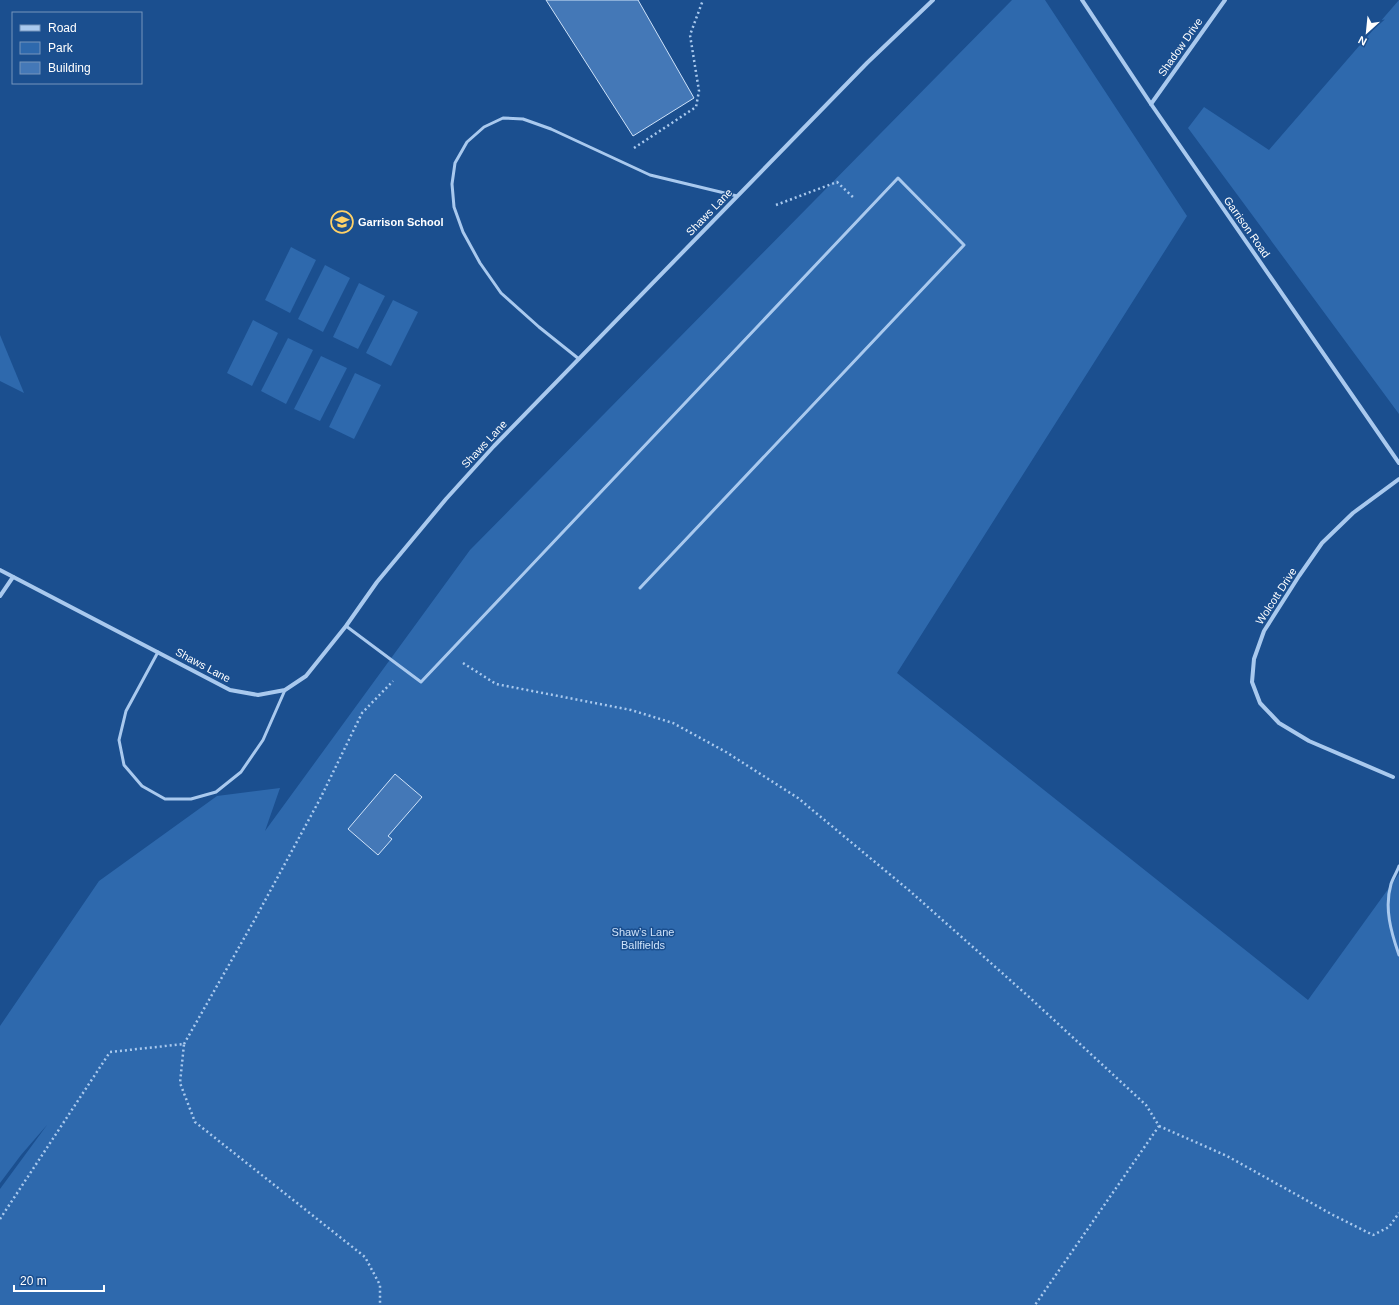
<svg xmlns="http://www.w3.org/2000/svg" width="1399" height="1305" font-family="Arial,sans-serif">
	<rect width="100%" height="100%" fill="#1b4f8f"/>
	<!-- green -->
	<g fill="#2e69ad">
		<polygon points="1012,0 1045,0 1187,216 897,673 1308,1000 1399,874 1399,1305 0,1305 0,1189 47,1125 21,1155 0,1183 0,1026 99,881 217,796 280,788 265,831 470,550"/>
		<polygon points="1399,0 1399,414 1188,128 1204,107 1269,150"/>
		<polygon points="291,247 316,260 290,313 265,300"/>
		<polygon points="325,265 350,278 323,332 298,319"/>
		<polygon points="359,283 385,296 358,349 333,337"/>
		<polygon points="393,300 418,312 391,366 366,353"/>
		<polygon points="253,320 278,333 252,386 227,373"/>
		<polygon points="0,335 24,393 0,381"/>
		<polygon points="288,338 313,350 286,404 261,391"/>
		<polygon points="321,356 347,368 320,421 294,409"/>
		<polygon points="355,373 381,385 354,439 329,427"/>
	</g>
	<!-- building -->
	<g fill="#4478b7" stroke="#cfe3fa">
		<polygon points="546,0 638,0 694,98 633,136"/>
		<polygon points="395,774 422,797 388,836 392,839 378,855 348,829"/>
	</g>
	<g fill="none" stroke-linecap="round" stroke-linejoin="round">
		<!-- path -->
		<g stroke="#a9c9ee" stroke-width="2.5" stroke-dasharray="2 3" stroke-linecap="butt">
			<polyline points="634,148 696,107 699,91 690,35 703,0"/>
			<polyline points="776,205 837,182 855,199"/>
			<polyline points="463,663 496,684 631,710 673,723 726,752 798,798 911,892 1028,996 1146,1105 1159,1126 1035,1305"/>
			<polyline points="184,1044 255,919 320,799 362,713 393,681"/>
			<polyline points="1159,1126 1227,1156 1333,1215 1373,1235 1389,1227 1399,1213"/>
			<polyline points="0,1219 110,1052 184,1044 180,1083 195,1122 365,1257 380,1285 380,1305"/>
		</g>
		<!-- service -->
		<g stroke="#a9c9ee" stroke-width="3">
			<polyline points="579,359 539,327 501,293 480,263 463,232 454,207 452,184 455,163 467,142 484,127 503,118 523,119 551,129 650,175 737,196"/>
			<polyline points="346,626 421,682 898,178 964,245 640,588"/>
			<polyline points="158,652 126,711 119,740 124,765 142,786 165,799 191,799 216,792 241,772 263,740 285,690"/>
			<path d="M1399 866C1397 872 1393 878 1391 884 1384 908 1391 932 1399 955"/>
		</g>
		<!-- minor -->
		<g stroke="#a9c9ee" stroke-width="4">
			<polyline points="1082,0 1151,104 1399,463"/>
			<polyline points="1151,104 1225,0"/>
			<polyline points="0,570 230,690 258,695 285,690 306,676 346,626 377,582 446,499 494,446 867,63 933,0"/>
			<polyline points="0,596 13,577"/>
			<polyline points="1393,777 1309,741 1279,723 1260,703 1252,682 1254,659 1264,631 1299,576 1322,543 1353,513 1399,479"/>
		</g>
	</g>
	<!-- icons -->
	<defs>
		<g id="school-ring" transform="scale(1.15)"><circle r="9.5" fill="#1b4f8f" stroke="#ffd166" stroke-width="1.5"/><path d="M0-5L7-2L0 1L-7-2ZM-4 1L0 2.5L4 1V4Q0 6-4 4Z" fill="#ffd166"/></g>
	</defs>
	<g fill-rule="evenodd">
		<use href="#school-ring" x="342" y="222"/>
	</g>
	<g text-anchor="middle" stroke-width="3" stroke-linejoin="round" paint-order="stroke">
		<!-- street labels -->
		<g font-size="11" fill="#fff" stroke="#1b4f8f">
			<text transform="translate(1180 47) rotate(-55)" y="4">Shadow Drive</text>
			<text transform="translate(709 212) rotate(-46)" y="4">Shaws Lane</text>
			<text transform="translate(1247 227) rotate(55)" y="4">Garrison Road</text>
			<text transform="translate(484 444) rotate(-47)" y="4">Shaws Lane</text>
			<text transform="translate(1276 596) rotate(-57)" y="4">Wolcott Drive</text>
			<text transform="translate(203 665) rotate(28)" y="4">Shaws Lane</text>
		</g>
		<!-- poi labels -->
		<g font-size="11" font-weight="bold" fill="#fff" stroke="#1b4f8f" text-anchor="start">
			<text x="358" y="226">Garrison School</text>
		</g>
		<!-- park labels -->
		<g font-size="11" fill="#cfe3fa" stroke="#1b4f8f">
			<text x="643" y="936">Shaw’s Lane<tspan x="643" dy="13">Ballfields</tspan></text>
		</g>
	</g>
	<!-- legend -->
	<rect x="12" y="12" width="130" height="72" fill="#1b4f8f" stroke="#7695bc"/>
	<rect x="20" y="25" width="20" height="6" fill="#a9c9ee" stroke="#7695bc"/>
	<text x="48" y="32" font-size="12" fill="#ffffff">Road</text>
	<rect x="20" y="42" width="20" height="12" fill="#2e69ad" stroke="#7695bc"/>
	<text x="48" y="52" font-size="12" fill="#ffffff">Park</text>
	<rect x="20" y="62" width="20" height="12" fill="#4478b7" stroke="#7695bc"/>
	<text x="48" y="72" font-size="12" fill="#ffffff">Building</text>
	<!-- north arrow -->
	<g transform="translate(1367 32) rotate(207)" stroke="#1b4f8f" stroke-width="3" paint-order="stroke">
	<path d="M0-3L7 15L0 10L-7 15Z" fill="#ffffff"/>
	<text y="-6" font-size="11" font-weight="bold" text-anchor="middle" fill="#ffffff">N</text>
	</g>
	<!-- scale -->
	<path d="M14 1285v6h90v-6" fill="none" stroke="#ffffff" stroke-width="2"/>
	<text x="20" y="1285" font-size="12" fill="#ffffff" stroke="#1b4f8f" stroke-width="3" paint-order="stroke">20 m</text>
</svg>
